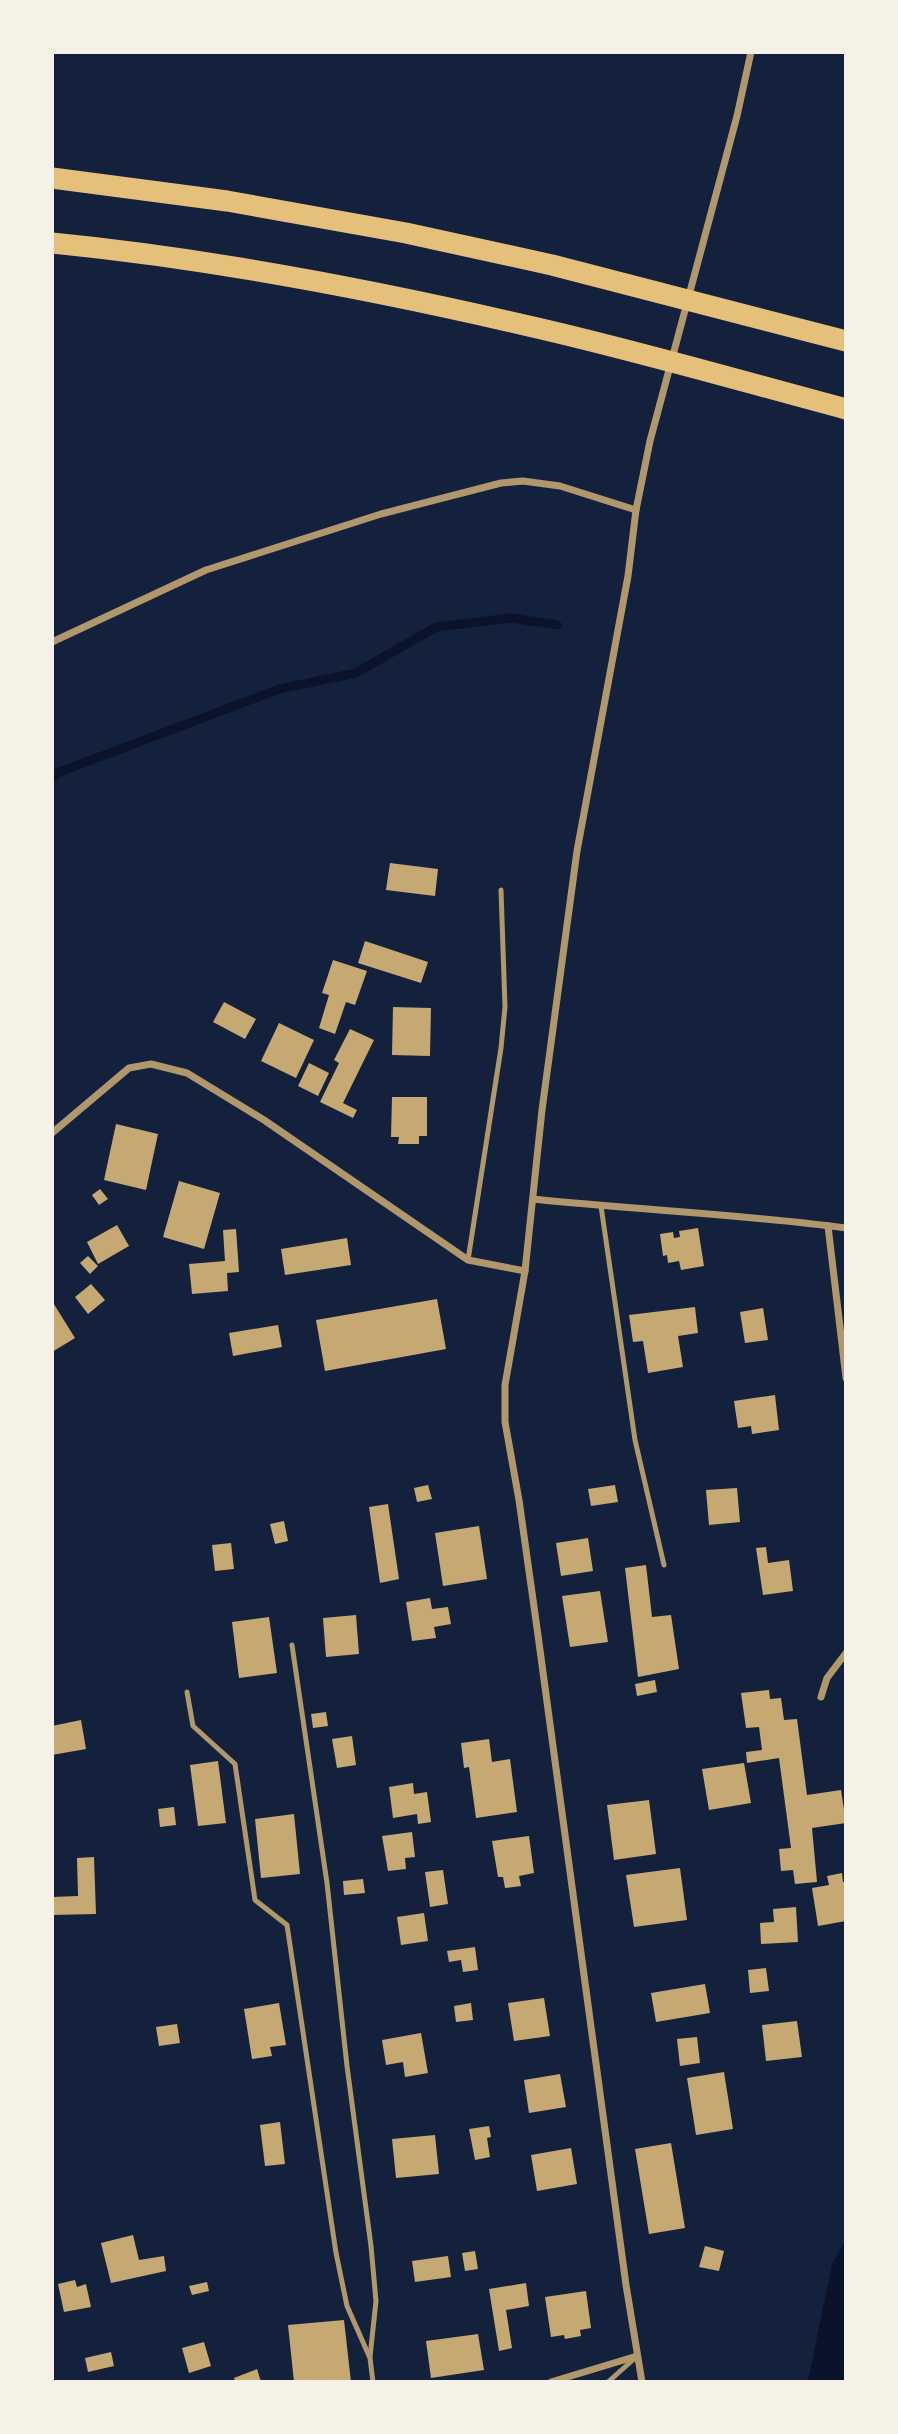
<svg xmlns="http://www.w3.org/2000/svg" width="898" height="2434" font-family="Poppins,sans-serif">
	<rect width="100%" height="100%" fill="#14213d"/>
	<!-- water -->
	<polygon fill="#0b132b" points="845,2241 845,2381 808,2381 832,2264"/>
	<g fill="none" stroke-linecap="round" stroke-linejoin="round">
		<!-- stream -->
		<polyline stroke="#0b132b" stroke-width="9" points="52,778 57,773 279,689 356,673 436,627 511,618 557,625"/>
	</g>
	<!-- building -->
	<g fill="#c6a872">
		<polygon points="390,863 438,869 435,896 386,890"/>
		<polygon points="365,941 428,962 421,983 358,963"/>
		<polygon points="333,960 367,971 355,1005 346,1002 335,1034 319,1028 329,995 322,993"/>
		<polygon points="224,1002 256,1019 245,1039 213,1022"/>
		<polygon points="393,1007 431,1008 430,1056 392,1055"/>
		<polygon points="279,1023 314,1040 296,1078 261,1061"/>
		<polygon points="350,1029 374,1040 343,1103 357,1110 353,1118 320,1102 339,1063 334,1060"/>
		<polygon points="309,1063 329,1073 318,1096 298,1086"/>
		<polygon points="392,1097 427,1097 427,1136 419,1136 419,1144 398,1144 399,1137 391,1137"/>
		<polygon points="116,1124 158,1134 146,1190 104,1180"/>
		<polygon points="179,1181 220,1193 204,1249 163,1237"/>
		<polygon points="100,1189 108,1199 99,1205 92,1195"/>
		<polygon points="117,1225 129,1246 98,1264 87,1242"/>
		<polygon points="698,1228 704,1266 681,1270 679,1261 668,1263 667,1255 663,1256 660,1234 673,1232 674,1238 680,1237 679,1231"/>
		<polygon points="236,1229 239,1272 227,1273 228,1291 192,1294 189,1264 225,1261 223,1230"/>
		<polygon points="347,1238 351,1265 285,1275 281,1249"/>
		<polygon points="88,1256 98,1266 90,1274 80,1263"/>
		<polygon points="91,1284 105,1300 88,1314 75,1297"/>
		<polygon points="437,1299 446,1349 325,1371 316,1320"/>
		<polygon points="52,1301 75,1338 52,1352"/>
		<polygon points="695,1307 698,1333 678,1336 683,1367 648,1373 643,1341 633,1342 629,1315"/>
		<polygon points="763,1308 768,1340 745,1343 740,1312"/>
		<polygon points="278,1325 282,1347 233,1356 229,1333"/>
		<polygon points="775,1395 779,1430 752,1434 751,1426 738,1428 734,1401"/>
		<polygon points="428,1485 432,1499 417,1502 414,1488"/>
		<polygon points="615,1485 618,1502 591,1506 588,1489"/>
		<polygon points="737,1488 740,1522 709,1525 706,1490"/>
		<polygon points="388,1504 399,1579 380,1583 369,1507"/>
		<polygon points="284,1521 288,1541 275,1544 270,1524"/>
		<polygon points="479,1526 487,1579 443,1586 435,1533"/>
		<polygon points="588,1538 593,1571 561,1576 556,1543"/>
		<polygon points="231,1543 234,1569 215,1571 212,1545"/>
		<polygon points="766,1547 768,1563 789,1560 793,1591 763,1595 756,1548"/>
		<polygon points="646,1565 652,1617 671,1615 679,1669 638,1677 625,1568"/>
		<polygon points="600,1591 608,1642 570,1647 562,1596"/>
		<polygon points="430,1598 432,1609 448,1607 451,1624 434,1627 436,1638 412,1641 406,1602"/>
		<polygon points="356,1615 359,1654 326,1657 323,1618"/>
		<polygon points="269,1617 277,1673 239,1678 232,1622"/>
		<polygon points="655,1680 657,1692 637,1696 635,1684"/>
		<polygon points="769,1690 770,1699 781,1698 784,1720 797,1719 807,1795 841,1790 846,1823 812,1828 817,1882 795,1884 793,1870 781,1871 779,1849 791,1848 779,1758 747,1763 746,1752 762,1750 759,1727 746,1728 741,1693"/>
		<polygon points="326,1712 328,1726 313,1728 311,1714"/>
		<polygon points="81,1720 86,1749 52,1755 52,1726"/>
		<polygon points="352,1736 356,1765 337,1768 332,1739"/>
		<polygon points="489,1739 492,1762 510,1759 517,1812 476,1818 469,1767 464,1768 461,1743"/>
		<polygon points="218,1761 226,1823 198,1826 190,1765"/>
		<polygon points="744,1763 751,1803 709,1810 702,1769"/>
		<polygon points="413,1783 414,1794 427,1792 431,1822 418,1824 417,1814 393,1818 389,1787"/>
		<polygon points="649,1800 656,1854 614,1860 607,1805"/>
		<polygon points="174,1807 176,1825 160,1827 158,1809"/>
		<polygon points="294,1814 300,1874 261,1878 255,1819"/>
		<polygon points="412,1832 415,1857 405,1858 406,1869 388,1871 382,1836"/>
		<polygon points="529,1836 534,1873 519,1876 521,1886 505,1888 503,1877 498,1877 492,1841"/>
		<polygon points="94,1857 96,1914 52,1915 52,1897 78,1896 77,1858"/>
		<polygon points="680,1868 687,1920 634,1927 626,1875"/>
		<polygon points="443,1870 448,1904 430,1907 425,1872"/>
		<polygon points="842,1873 843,1882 846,1882 846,1921 818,1926 812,1888 829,1885 827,1876"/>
		<polygon points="363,1879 365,1893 344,1895 343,1881"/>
		<polygon points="796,1907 798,1942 761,1944 760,1923 774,1922 773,1909"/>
		<polygon points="424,1913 428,1941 401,1945 397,1917"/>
		<polygon points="475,1947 478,1970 463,1972 461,1960 449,1962 447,1951"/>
		<polygon points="766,1968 769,1991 750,1993 748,1970"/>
		<polygon points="705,1984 710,2013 656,2022 651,1993"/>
		<polygon points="544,1998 550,2036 514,2041 508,2003"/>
		<polygon points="279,2003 286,2045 270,2047 272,2056 252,2059 244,2009"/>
		<polygon points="471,2003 473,2020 456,2022 454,2006"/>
		<polygon points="797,2021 802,2057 766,2061 762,2025"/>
		<polygon points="177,2024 180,2043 159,2046 156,2027"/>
		<polygon points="421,2033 428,2073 405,2077 403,2062 386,2065 382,2040"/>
		<polygon points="697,2037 700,2063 680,2066 677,2039"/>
		<polygon points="724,2072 733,2129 696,2135 687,2078"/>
		<polygon points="560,2074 566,2107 529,2113 524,2080"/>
		<polygon points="280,2122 285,2164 265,2166 260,2125"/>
		<polygon points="489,2126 491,2137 487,2138 490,2157 475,2160 469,2129"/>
		<polygon points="435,2135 439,2174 396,2178 392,2139"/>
		<polygon points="671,2143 685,2228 649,2234 635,2149"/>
		<polygon points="571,2148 577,2184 537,2191 531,2155"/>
		<polygon points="133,2235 139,2260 164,2256 166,2271 111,2283 101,2243"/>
		<polygon points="705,2246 724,2251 719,2271 699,2267"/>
		<polygon points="475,2251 478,2269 465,2271 462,2253"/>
		<polygon points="448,2256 451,2277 415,2282 412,2261"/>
		<polygon points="75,2280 77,2287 86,2284 91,2307 64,2312 58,2284"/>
		<polygon points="207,2282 209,2291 192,2295 189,2286"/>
		<polygon points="526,2283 529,2306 506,2310 512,2348 499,2351 489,2289"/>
		<polygon points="586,2291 591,2328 580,2330 581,2336 565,2339 564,2335 551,2337 545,2297"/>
		<polygon points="344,2320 351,2382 294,2382 288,2325"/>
		<polygon points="478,2334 484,2370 431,2378 426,2341"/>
		<polygon points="204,2342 211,2366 189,2373 182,2348"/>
		<polygon points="111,2352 114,2366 88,2372 85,2358"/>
		<polygon points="257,2369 261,2382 235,2382 234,2378"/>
	</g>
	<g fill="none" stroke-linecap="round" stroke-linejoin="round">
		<!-- service -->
		<g stroke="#b1986c" stroke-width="5">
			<polyline points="601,1206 635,1440 664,1565"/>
			<polyline points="468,1260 501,1048 505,1007 501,890"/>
			<polyline points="292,1645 327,1883 347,2066 371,2246 376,2301 370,2357"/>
			<polyline points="187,1692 193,1726 235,1764 255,1900 287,1925 336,2253 347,2306 370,2358 373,2382"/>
			<polyline points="608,2382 635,2358"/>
		</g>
		<!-- minor -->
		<g stroke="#b1986c" stroke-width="7">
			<polyline points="52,642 206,570 381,514 501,483 523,481 560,486 636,510"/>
			<polyline points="52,1133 129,1068 151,1064 187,1073 264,1120 468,1260 525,1271"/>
			<path d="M533 1199C637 1210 741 1214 846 1228"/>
			<polyline points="828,1226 846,1378"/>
			<polyline points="821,1697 827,1678 846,1653"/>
			<polyline points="551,2382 637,2356"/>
			<polyline points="642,2382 626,2285 537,1628 519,1500 505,1422 505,1385 525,1271 542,1110 577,851 628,576 636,510 650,441 737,116 751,52"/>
		</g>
		<!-- motorway -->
		<g stroke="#e5c07b" stroke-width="21">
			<polyline points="52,178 227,201 406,233 552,265 846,341"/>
			<path d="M52 243C214 259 375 290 533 327 638 351 741 381 846 409"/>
		</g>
	</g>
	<!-- border -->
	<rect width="898" height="2434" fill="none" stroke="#f6f1e7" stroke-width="108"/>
</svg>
